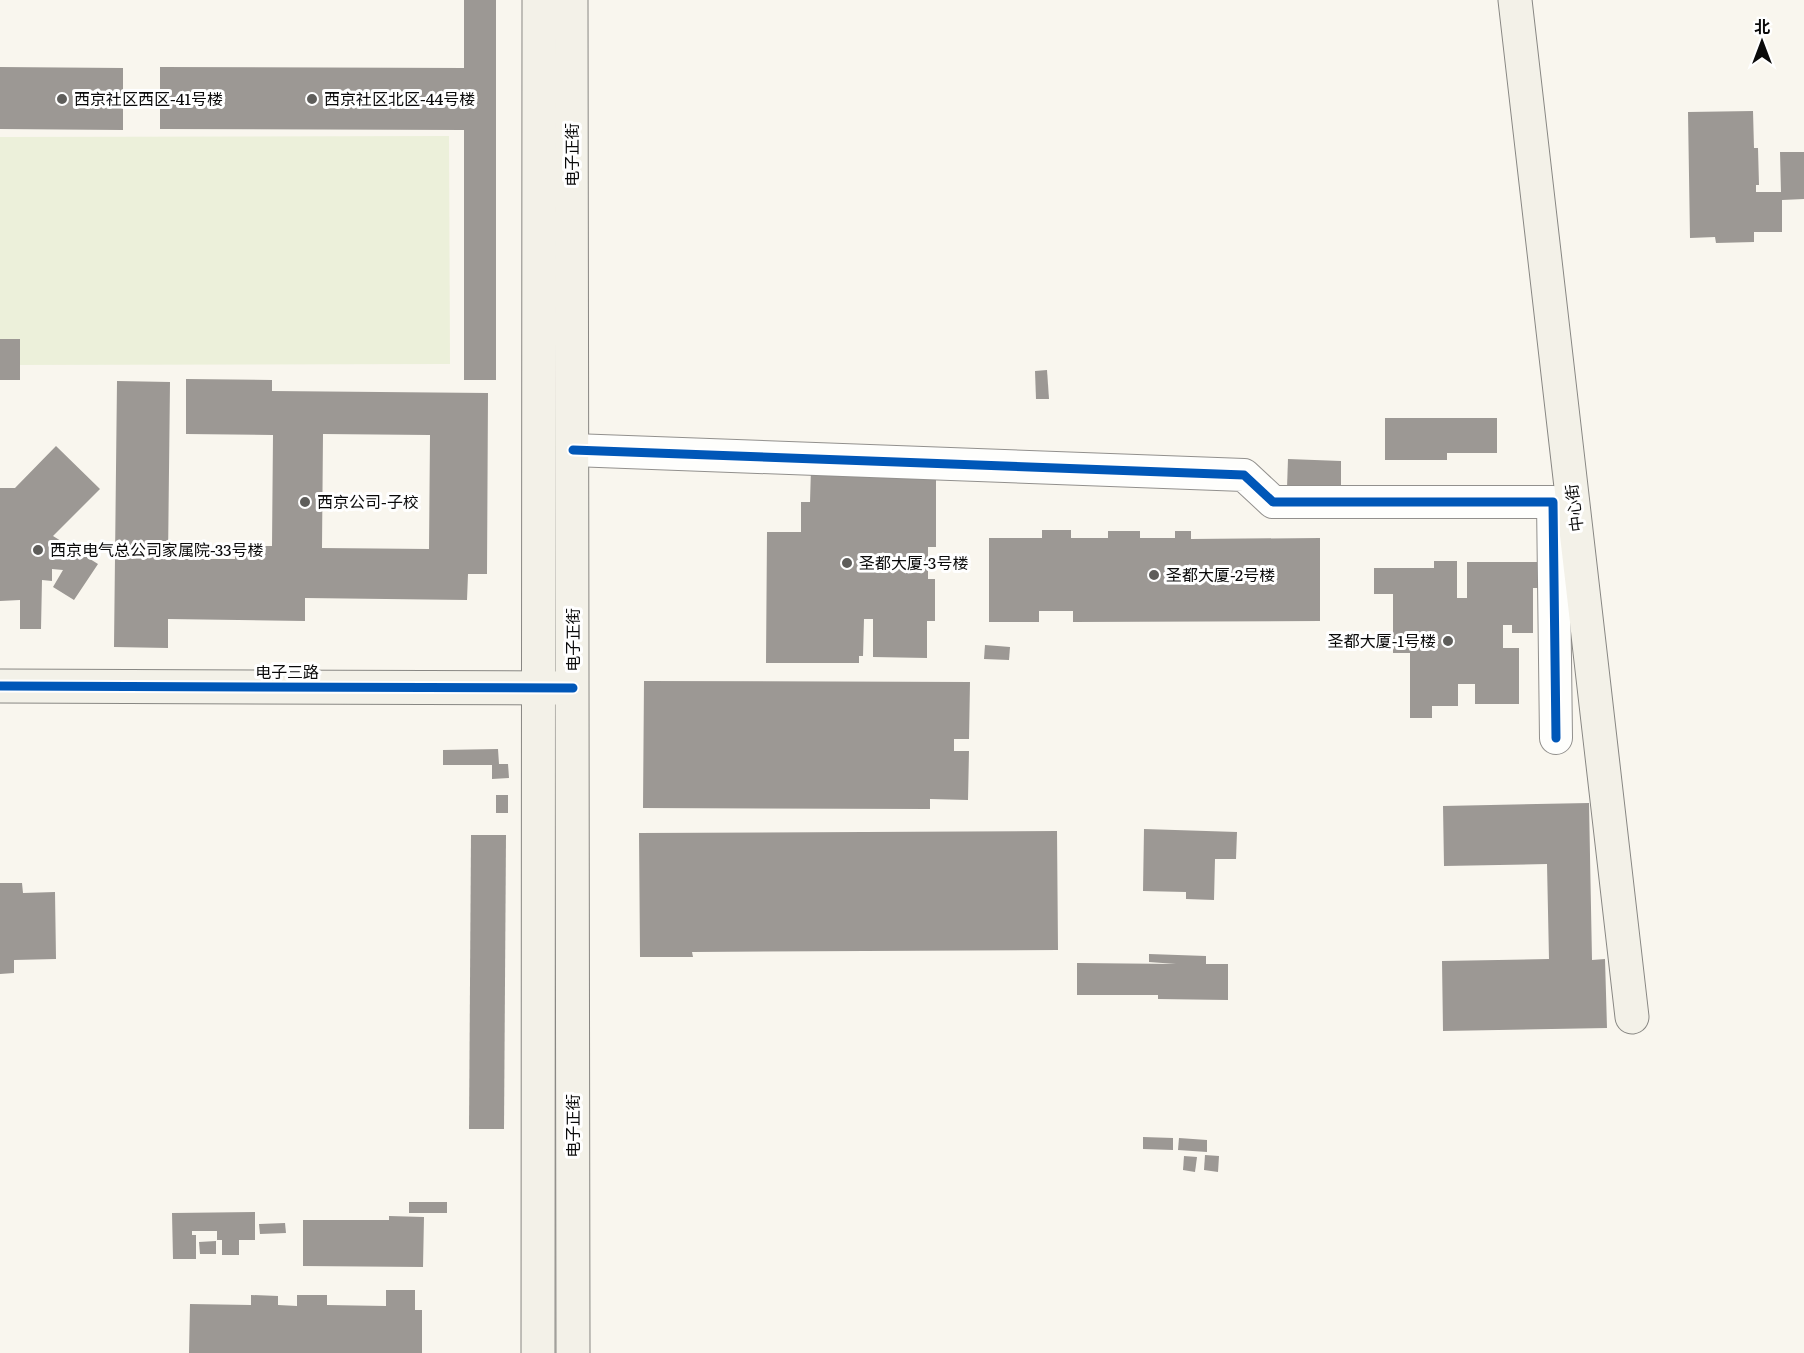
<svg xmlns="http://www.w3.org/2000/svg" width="1804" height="1353" font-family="Literata,'Noto Sans SC',serif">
	<rect width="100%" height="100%" fill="#f9f6ee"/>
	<!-- pitch -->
	<polygon fill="#ecf0da" points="449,136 450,364 0,365 0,137"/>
	<!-- building -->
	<g fill="#9c9894" fill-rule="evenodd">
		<polygon points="464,0 496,0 496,380 464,380 464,130 160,129 160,67 464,68"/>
		<polygon points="0,67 123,68 123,130 0,129"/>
		<polygon points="1753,111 1754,148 1758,148 1759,185 1756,185 1756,192 1781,192 1780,152 1804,152 1804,199 1782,200 1782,232 1754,232 1754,242 1716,243 1715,237 1690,238 1688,112"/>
		<rect x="0" y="339" width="20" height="41"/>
		<polygon points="1047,370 1049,399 1036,399 1035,371"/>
		<path d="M186 379 272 380V391L488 393 487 574H468L467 600 305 598V621L168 619V648L114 647 117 381 170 382 168 559H235L236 546H272L273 435 186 434ZM323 434 430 435 429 549 322 548Z"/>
		<polygon points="1385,418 1497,418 1497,453 1447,453 1447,460 1385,460"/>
		<polygon points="56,446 100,489 53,536 98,564 74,600 53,587 63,570 52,569 52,581 42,580 41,629 20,629 20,600 0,601 0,488 15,488"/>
		<polygon points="1288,459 1341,461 1341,489 1287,488"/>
		<polygon points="936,467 936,547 928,547 928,579 935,579 935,621 927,621 927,658 873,657 873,619 864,619 863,656 859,656 859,663 766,663 767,532 801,532 801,502 810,502 811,468 831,468 831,476 847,476 847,469"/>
		<polygon points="1042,530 1071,530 1071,538 1108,538 1108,531 1140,531 1140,538 1175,538 1175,531 1191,531 1191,539 1320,538 1320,621 1073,622 1073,611 1039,611 1039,622 989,622 989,538 1042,538"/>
		<polygon points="1434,561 1457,561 1457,598 1467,598 1467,562 1550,562 1550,588 1533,588 1533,633 1512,633 1512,625 1503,625 1503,648 1519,648 1519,704 1475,704 1475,684 1458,684 1458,706 1432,706 1432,718 1410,718 1410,653 1393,653 1393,594 1374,594 1374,568 1434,568"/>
		<polygon points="985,645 1010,647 1009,660 984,659"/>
		<polygon points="644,681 970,682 969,739 954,739 954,751 969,751 968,800 930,799 930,809 643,808"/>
		<polygon points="498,749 499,764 508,764 509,778 492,779 492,765 443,765 443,750"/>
		<rect x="496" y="795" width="12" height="18"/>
		<polygon points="1589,803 1592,960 1605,959 1607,1028 1443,1031 1442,961 1549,959 1547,864 1444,866 1443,806"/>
		<polygon points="1144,829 1237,832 1236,859 1215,859 1214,900 1186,899 1186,892 1143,891"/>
		<polygon points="1057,831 1058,950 692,952 693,957 640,957 639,833"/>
		<polygon points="471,835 506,835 504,1129 469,1129"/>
		<polygon points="0,883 22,883 23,893 55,892 56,959 14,960 14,973 0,974"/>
		<polygon points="1149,954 1206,956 1206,964 1228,964 1228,1000 1158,999 1158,995 1077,995 1077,963 1176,964 1149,962"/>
		<polygon points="1143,1137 1173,1138 1173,1150 1143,1149"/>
		<polygon points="1179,1138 1207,1140 1207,1152 1178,1150"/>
		<polygon points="1205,1155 1219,1156 1218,1172 1204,1170"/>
		<polygon points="1184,1156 1197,1157 1195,1172 1183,1170"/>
		<rect x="409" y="1202" width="38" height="11"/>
		<polygon points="255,1212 255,1240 239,1240 239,1255 222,1255 222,1240 217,1240 217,1231 192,1231 192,1235 196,1235 196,1259 173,1259 172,1213"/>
		<polygon points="389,1216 424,1217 423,1267 303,1266 303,1220 389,1220"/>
		<polygon points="285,1223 286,1233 260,1234 259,1224"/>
		<polygon points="216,1241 216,1254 200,1254 199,1242"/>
		<polygon points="386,1290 415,1290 415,1310 422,1310 422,1353 189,1353 190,1304 251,1305 251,1295 278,1296 278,1305 297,1306 297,1295 327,1295 327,1305 386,1306"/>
	</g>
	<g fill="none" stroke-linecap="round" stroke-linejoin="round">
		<!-- street casing -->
		<g stroke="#92908d" stroke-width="34">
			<polyline id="street" points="573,450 1244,475 1273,502 1553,502 1556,738"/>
		</g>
		<!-- secondary casing -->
		<g stroke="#888783" stroke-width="35">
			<g id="secondary">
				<polyline points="571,0 573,1353"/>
				<polyline points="1515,0 1632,1017"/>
				<polyline points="0,686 560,688"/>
				<polyline points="538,1353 539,0"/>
			</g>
		</g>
		<!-- street -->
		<use href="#street" stroke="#fefefc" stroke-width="32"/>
		<!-- secondary -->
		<use href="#secondary" stroke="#f3f1e8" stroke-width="33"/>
		<!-- cycleway casing -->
		<g stroke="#fff" stroke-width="13">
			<g id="cycleway">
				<polyline points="573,450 1244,475 1273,502 1553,502 1556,738"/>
				<polyline points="0,686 573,688"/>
			</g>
		</g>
		<!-- cycleway -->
		<use href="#cycleway" stroke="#0057b8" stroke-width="9"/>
	</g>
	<!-- markers -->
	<g fill="#5e5d5a" stroke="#fff" stroke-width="2">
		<circle cx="62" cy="99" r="6"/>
		<circle cx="312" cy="99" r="6"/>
		<circle cx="305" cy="502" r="6"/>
		<circle cx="38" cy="550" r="6"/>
		<circle cx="847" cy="563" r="6"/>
		<circle cx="1154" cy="575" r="6"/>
		<circle cx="1448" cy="641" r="6"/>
	</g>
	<g text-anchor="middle" stroke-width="6" stroke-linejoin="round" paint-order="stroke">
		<!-- poi labels -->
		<g font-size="16" fill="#0a0a0a" stroke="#fff" text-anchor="start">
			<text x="74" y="105">西京社区西区-41号楼</text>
			<text x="324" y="105">西京社区北区-44号楼</text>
			<text x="317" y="508">西京公司-子校</text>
			<text x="50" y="556">西京电气总公司家属院-33号楼</text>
			<text x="859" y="569">圣都大厦-3号楼</text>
			<text x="1166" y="581">圣都大厦-2号楼</text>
			<text x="1436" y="647" text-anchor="end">圣都大厦-1号楼</text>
		</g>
		<!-- street labels -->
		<g font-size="16" fill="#0a0a0a" stroke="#fff">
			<text transform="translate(572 155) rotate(-90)" y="6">电子正街</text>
			<text transform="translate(1574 508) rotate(-97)" y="6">中心街</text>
			<text transform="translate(573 640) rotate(-90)" y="6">电子正街</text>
			<text x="287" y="678">电子三路</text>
			<text transform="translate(573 1126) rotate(-90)" y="6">电子正街</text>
		</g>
	</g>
	<!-- north arrow -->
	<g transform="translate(1762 42)" stroke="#ffffff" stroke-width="4.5" paint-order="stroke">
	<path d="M0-4.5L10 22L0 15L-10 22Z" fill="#0a0a0a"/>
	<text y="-9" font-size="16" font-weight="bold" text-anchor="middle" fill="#0a0a0a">北</text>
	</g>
</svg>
